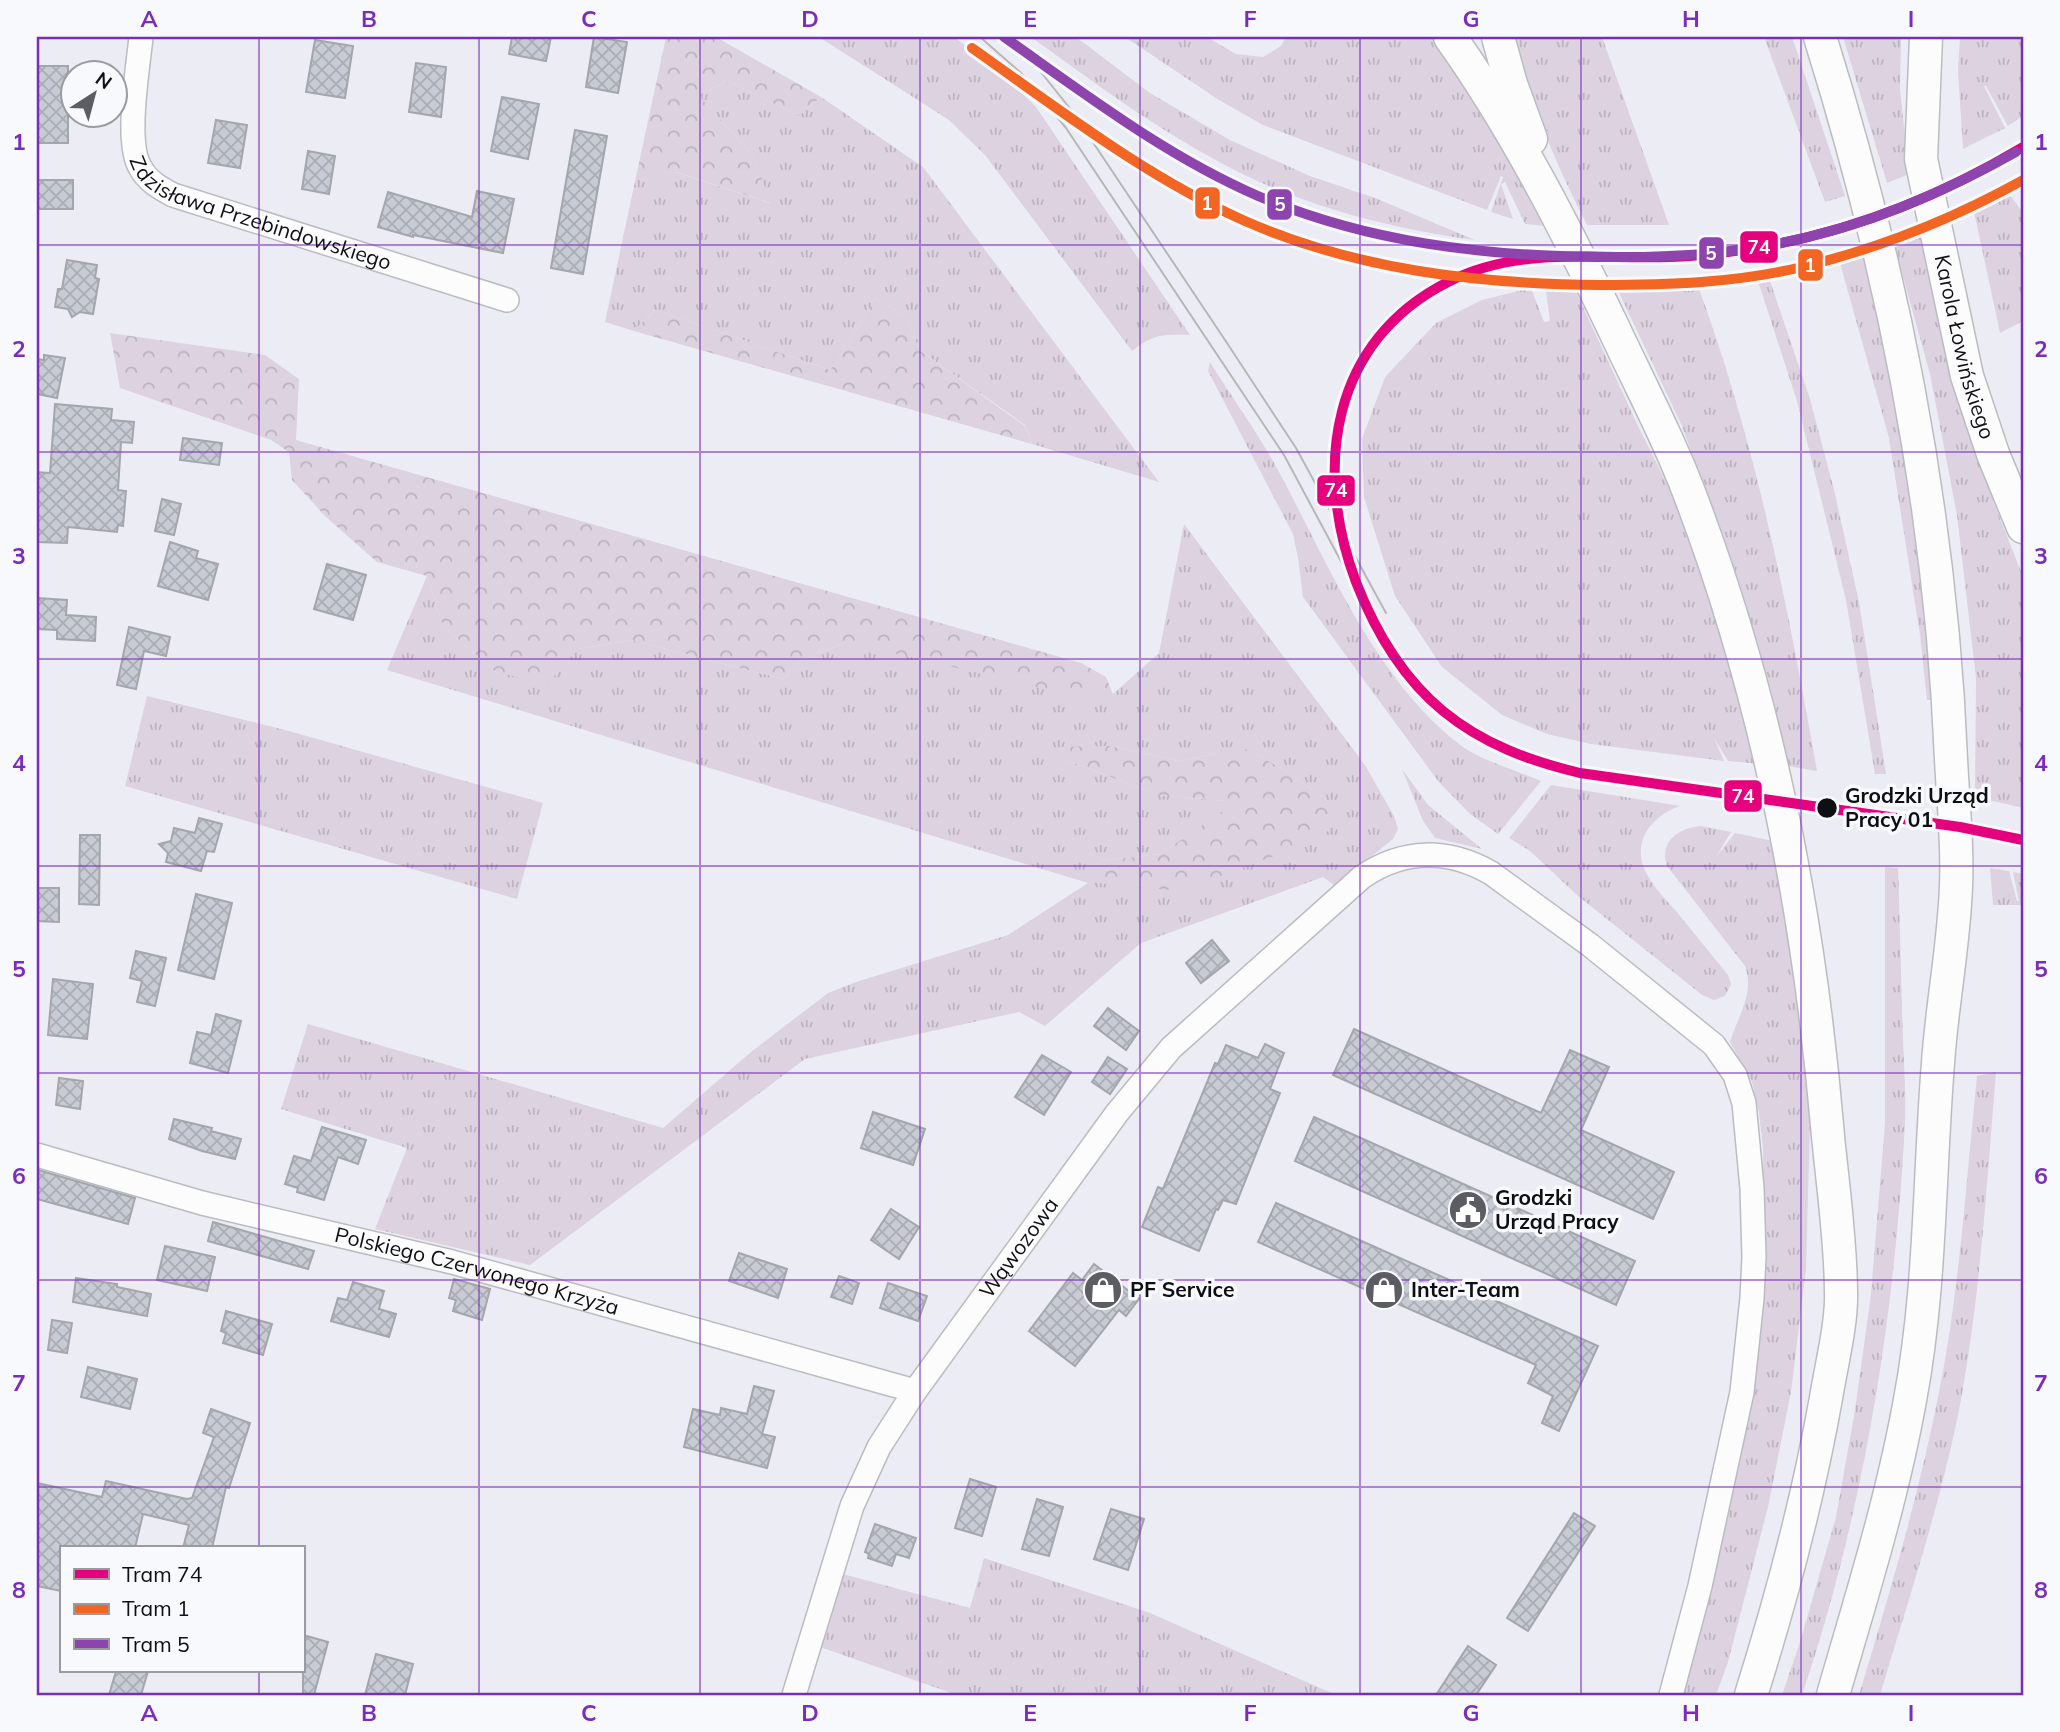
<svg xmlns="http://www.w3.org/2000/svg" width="2060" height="1732" font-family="Mulish,sans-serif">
	<defs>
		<pattern id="grass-tufts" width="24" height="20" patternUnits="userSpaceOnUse" patternTransform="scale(1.75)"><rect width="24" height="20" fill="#dcd2e0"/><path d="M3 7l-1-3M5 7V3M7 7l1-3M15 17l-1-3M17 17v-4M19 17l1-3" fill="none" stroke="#bcb3bf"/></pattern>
		<pattern id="forest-crowns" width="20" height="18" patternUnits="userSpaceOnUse" patternTransform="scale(1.75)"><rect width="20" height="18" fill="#dcd2e0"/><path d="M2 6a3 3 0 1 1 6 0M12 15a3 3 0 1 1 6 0" fill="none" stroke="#bcb3bf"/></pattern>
		<pattern id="building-cross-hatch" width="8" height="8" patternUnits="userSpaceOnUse" patternTransform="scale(1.75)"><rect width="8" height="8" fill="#c7cbd3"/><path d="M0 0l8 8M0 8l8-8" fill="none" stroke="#aaadb4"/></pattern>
	</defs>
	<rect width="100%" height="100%" fill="#ecedf4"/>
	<!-- grass -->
	<g fill="url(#grass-tufts)" fill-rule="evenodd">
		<path d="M819 37H954L1002 73 1036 107 1190 335C1163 334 1153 334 1132 351L985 155 949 120Z"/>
		<path d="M1031 37H1076L1150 93 1230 140 1310 176 1375 198 1475 240C1388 228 1299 205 1221 163 1154 127 1093 82 1031 37Z"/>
		<polygon points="1125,37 1207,37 1236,54 1263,57 1281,46 1286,37 1431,37 1505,144 1546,226 1525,224 1505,182 1501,184 1513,219 1491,212 1503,177 1501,176 1487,210 1263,125 1219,100"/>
		<path d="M1511 37H1602L1669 225H1587C1555 163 1531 103 1511 37Z"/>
		<polygon points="1764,37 1792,37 1845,196 1825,202"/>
		<polygon points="1843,37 1901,37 1900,89 1909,174 1887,183"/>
		<polygon points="1960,37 2023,37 2023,116 2008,126 1986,86 1984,86 2005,128 1963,149 1958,72"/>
		<polygon points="728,81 799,116 821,97 923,167 1159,482 1032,444 1025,425 919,350 907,318 876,298 830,370 655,310 634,331 605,322 637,172 675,172 770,203 754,157 698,95"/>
		<polygon points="2003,185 2023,213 2023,321 2000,333 1972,202"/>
		<polygon points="1923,226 1951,362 1994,503 2023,577 2023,808 1989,800 1989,803 1975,800 1976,678 1957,515 1930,374 1892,237"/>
		<polygon points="1862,251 1911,475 1935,700 1927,700 1920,635 1889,438 1838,256"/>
		<polygon points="1769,278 1810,399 1834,490 1859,602 1886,774 1875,774 1846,600 1797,401 1758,281"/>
		<path d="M1696 281C1755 438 1788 606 1817 771L1787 766 1724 543 1682 426 1614 282 1642 284Z"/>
		<polygon points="1572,283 1638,426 1685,520 1722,630 1759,764 1728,761 1714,738 1724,761 1591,744 1547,734 1502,715 1442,667 1395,596 1364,497 1362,439 1385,377 1436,323 1482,300 1531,288 1544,322 1550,321 1545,284"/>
		<path d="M1210 362C1232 398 1258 433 1278 470 1328 563 1376 682 1463 747 1479 759 1520 772 1541 781L1498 834 1470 814 1438 781 1303 597 1298 558 1293 534 1208 371Z"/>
		<path d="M1184 524 1365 765 1394 816 1398 829 1393 839 1335 886 1323 877 1141 943 1045 1026 1019 1012 805 1059 530 1265 375 1229 407 1148 281 1109 308 1024 663 1128 751 1052 828 993 856 982 1008 935 1088 883 387 670 427 576 443 626 497 673 578 649 631 640 783 679 800 661 847 642 1113 694 1159 653ZM1109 746 1181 761 1214 754 1224 749H1246L1288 772 1333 805 1089 882 1100 861 1160 854 1238 802 1158 795 1061 758Z"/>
		<polygon points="147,696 289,731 543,803 517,899 125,786"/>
		<polygon points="1402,769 1428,805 1482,849 1435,838 1423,821"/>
		<path d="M1551 785 1680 806C1655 814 1632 839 1644 868 1651 886 1668 901 1680 916 1696 936 1712 955 1728 975L1731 984 1725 996 1714 1000 1702 995 1578 896 1530 851 1509 838Z"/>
		<path d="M1701 826 1731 832 1716 857 1735 833 1773 841 1795 955 1810 1121 1806 1269 1791 1392 1768 1507 1728 1662 1716 1695H1680L1694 1648 1732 1495 1757 1370 1763 1260V1149L1759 1112 1752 1082 1730 1042C1738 1016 1755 993 1745 966L1667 866C1659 842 1678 828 1701 826Z"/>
		<path d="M1885 867 1898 868C1900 924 1901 981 1903 1038 1904 1066 1906 1095 1905 1123 1895 1316 1864 1512 1802 1695H1782L1800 1642 1836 1517 1855 1410 1871 1294 1885 1123Z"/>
		<polygon points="1990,868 2009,871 2017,901 2019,901 2013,872 2023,874 2023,905 1993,905"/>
		<path d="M1996 1072C1987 1180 1981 1287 1962 1394 1944 1494 1909 1597 1880 1695H1859C1889 1595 1919 1495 1939 1392 1960 1288 1966 1181 1977 1076Z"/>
		<polygon points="984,1558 1150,1613 1336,1695 957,1695 820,1647 839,1573 970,1608"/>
	</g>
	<!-- forest -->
	<g fill="url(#forest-crowns)">
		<polygon points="666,37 716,37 821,97 799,116 728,81 698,95 754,157 771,203 676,172 637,172"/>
		<polygon points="876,298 907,318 919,350 1025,426 1032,444 634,331 655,310 830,370"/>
		<polygon points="110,333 265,355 299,379 296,440 1081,663 1106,677 1113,694 1079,697 847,642 800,661 783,679 631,640 578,649 548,683 497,673 443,626 427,576 377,562 326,517 292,480 289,452 271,440 120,388"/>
		<polygon points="1109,746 1181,761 1214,754 1224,749 1246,749 1288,772 1333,805 1328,831 1304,845 1180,891 1088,882 1100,861 1160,854 1237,802 1158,795 1061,758 1060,747"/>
	</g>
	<!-- building -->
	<g fill="url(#building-cross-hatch)" stroke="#a3a6aa" stroke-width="2">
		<polygon points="512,37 551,37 546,61 509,54"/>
		<polygon points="594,37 627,42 618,93 586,87"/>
		<polygon points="315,40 353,46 345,98 306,92"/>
		<polygon points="416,63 446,67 441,117 409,112"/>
		<rect x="37" y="66" width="31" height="77"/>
		<polygon points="502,97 539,104 528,159 491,151"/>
		<polygon points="216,120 247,125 240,168 208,163"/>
		<polygon points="575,130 607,136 583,274 551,268"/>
		<polygon points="308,151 335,156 329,194 302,189"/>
		<rect x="37" y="180" width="36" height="29"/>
		<polygon points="477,191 514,199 503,253 413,235 413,237 378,227 388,192 472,217"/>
		<polygon points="67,260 97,265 95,278 99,279 93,314 80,312 72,317 68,309 55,307 58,289 62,289"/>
		<polygon points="44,355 65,358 57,398 37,394 37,359 44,360"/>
		<polygon points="55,404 112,409 111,420 134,422 132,443 121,442 118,490 126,491 123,526 118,525 117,532 68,527 67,543 37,542 37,472 50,473"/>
		<polygon points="183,438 222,443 219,465 180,460"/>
		<polygon points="162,499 181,504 174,535 155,531"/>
		<polygon points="170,542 198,551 196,558 218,564 208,600 158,586"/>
		<polygon points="327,564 366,575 353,620 314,609"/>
		<polygon points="37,598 67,600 66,615 96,617 95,641 57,639 57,630 37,629"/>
		<polygon points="129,627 170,637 166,656 144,651 136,689 117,685"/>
		<polygon points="199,818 222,824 214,852 207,851 201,871 166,862 168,853 159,844 171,841 174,828 195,833"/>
		<polygon points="80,835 100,835 99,905 79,904"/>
		<polygon points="37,888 59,888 59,922 37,921"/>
		<polygon points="196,894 232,903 214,979 178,970"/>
		<polygon points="1212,940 1229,961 1201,983 1186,963"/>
		<polygon points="136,951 166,958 155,1006 137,1002 142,981 130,978"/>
		<polygon points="53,979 93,984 87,1039 48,1035"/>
		<polygon points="1108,1008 1139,1031 1126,1050 1094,1026"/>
		<polygon points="216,1014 241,1021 228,1073 190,1063 197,1032 211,1035"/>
		<polygon points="1354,1029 1541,1113 1570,1050 1609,1067 1581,1130 1674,1172 1653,1219 1333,1075"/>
		<polygon points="1265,1044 1284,1053 1270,1089 1280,1093 1236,1204 1223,1200 1218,1210 1216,1209 1199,1251 1142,1227 1158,1187 1163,1189 1215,1063 1218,1064 1226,1045 1258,1058"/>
		<polygon points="1042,1055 1071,1072 1044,1115 1015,1097"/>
		<polygon points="1108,1057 1127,1069 1110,1094 1092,1082"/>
		<polygon points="59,1078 83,1081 80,1109 56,1105"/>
		<polygon points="873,1112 925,1129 913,1165 861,1148"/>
		<polygon points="1314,1117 1635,1261 1616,1305 1295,1161"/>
		<polygon points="174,1119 212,1128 211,1131 241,1139 235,1159 202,1151 169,1139"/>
		<polygon points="322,1127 366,1140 358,1164 338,1157 324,1200 297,1192 298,1188 285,1184 294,1156 311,1161"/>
		<polygon points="38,1170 135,1198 128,1224 37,1199"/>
		<polygon points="1276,1203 1598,1346 1559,1431 1542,1423 1553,1396 1528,1383 1536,1365 1258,1242"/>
		<polygon points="891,1209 919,1227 899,1259 871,1240"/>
		<polygon points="213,1222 314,1251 308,1269 208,1241"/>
		<polygon points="165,1246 215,1257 207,1291 157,1280"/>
		<polygon points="739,1253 787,1269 778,1298 729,1281"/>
		<polygon points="1094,1264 1139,1299 1126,1316 1119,1310 1075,1366 1029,1331 1073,1273 1082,1280"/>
		<polygon points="839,1276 859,1283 852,1304 831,1297"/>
		<polygon points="76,1278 117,1284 117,1287 151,1294 147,1316 73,1302"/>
		<polygon points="454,1279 490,1289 482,1320 453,1311 456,1300 449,1298"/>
		<polygon points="353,1282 384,1291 379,1309 396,1314 389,1337 331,1321 338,1298 347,1300"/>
		<polygon points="888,1283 927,1296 918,1321 880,1308"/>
		<polygon points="226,1311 272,1324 263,1355 223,1343 226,1333 221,1331"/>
		<polygon points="52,1320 72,1323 67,1353 48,1350"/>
		<polygon points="88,1367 137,1379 130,1409 81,1397"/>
		<polygon points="754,1386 774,1391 762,1434 775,1437 767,1468 684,1447 693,1409 720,1415 721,1408 747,1414"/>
		<polygon points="211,1409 250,1423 229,1488 226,1487 212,1548 183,1548 189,1525 143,1514 135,1548 61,1548 61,1591 37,1586 37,1483 102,1497 106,1481 187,1499 192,1498 214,1437 203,1433"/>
		<polygon points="970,1479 996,1487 982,1536 955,1528"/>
		<polygon points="1037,1499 1063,1507 1049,1556 1022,1549"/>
		<polygon points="1111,1509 1144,1519 1128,1570 1094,1559"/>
		<polygon points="1574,1513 1595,1526 1528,1631 1507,1618"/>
		<polygon points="875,1524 916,1538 909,1558 896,1554 892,1566 868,1558 869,1554 865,1552"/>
		<polygon points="303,1635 328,1642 314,1695 303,1695"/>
		<polygon points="1468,1646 1496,1665 1476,1695 1436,1695"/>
		<polygon points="376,1654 413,1664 405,1695 365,1695"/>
		<polygon points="116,1671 148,1671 141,1695 109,1695"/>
	</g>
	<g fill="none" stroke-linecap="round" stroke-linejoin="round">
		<!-- street casing -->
		<g stroke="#bbbcc1" stroke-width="26">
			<g id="street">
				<path id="s1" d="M141 37C138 68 125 142 140 167 147 181 160 188 173 195L507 300"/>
				<path id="s2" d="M37 1155 202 1203 452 1262 915 1391"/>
				<path id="s3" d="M794 1695 852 1506 879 1447 915 1391 1117 1113 1171 1048 1362 877C1403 849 1447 848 1491 873L1590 945 1714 1045 1735 1075 1744 1103 1752 1188 1754 1257 1752 1298 1742 1392 1700 1586 1671 1695"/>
			</g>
		</g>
		<!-- secondary casing -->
		<g stroke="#bbbcc1" stroke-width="35">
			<g id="secondary">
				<path d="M1450 37C1514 127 1565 227 1613 327 1640 385 1671 443 1693 503 1769 705 1810 921 1828 1136 1833 1187 1841 1243 1841 1293 1842 1323 1831 1367 1826 1398 1808 1499 1782 1597 1751 1695"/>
				<polyline points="1498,37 1511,84 1531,139"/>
				<path d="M1820 37C1894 273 1941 511 1951 759 1953 801 1958 844 1956 886 1954 945 1942 1004 1938 1063 1929 1175 1931 1289 1910 1400 1892 1500 1861 1598 1833 1695"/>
				<path id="s4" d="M1926 37 1921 159 1967 376 1993 454 2023 527"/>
			</g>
		</g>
		<!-- street -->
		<use href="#street" stroke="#fcfcfd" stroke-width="23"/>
		<!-- secondary -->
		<use href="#secondary" stroke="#fcfcfd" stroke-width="32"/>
		<!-- tram -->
		<g stroke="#b7b7b8" stroke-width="2">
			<polyline points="980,37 1021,73 1066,128 1284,455 1373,621"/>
			<polyline points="1003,37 1040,71 1072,111 1223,337 1296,448 1386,613"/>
		</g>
		<!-- tram-1 casing -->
		<g stroke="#f7f9fd" stroke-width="16">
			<path id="tram-1" d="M2023 147C1921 208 1810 247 1690 256 1609 262 1524 243 1448 282 1331 341 1313 468 1356 582 1375 631 1403 678 1443 711 1483 744 1530 761 1580 773L1960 827 2023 840"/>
		</g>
		<!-- tram-2 casing -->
		<g stroke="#f7f9fd" stroke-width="16">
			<path id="tram-2" d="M972 48C1060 110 1146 177 1245 221 1357 270 1478 284 1600 285 1668 285 1735 283 1802 267 1880 248 1953 219 2023 180"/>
		</g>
		<!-- tram-3 casing -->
		<g stroke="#f7f9fd" stroke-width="16">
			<path id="tram-3" d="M1004 37C1085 94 1166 156 1258 196 1366 242 1482 256 1599 257 1680 258 1753 253 1831 231 1896 213 1957 185 2016 152"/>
		</g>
		<!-- tram-1 -->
		<use href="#tram-1" stroke="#e5007d" stroke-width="10"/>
		<!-- tram-2 -->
		<use href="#tram-2" stroke="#f26522" stroke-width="10"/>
		<!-- tram-3 -->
		<use href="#tram-3" stroke="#8e44ad" stroke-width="10"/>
	</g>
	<!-- grid -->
	<path fill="none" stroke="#7b2cbf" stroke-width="2" stroke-opacity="0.55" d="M259 37V1548M479 37V1695M700 37V1695M920 37V1695M1140 37V1695M1360 37V1695M1581 37V1695M1801 37V1695M37 245H2023M37 452H2023M37 659H2023M37 866H2023M37 1073H2023M37 1280H2023M37 1487H2023M259 1671V1695"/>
	<!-- icons -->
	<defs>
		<g id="civic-disc" transform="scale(2.0125)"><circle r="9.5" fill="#5c5d62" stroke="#f7f9fd"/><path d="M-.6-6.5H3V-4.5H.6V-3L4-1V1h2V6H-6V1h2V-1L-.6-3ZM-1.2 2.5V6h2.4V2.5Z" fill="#fff"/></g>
		<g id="shop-disc" transform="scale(2.0125)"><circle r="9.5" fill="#5c5d62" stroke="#f7f9fd"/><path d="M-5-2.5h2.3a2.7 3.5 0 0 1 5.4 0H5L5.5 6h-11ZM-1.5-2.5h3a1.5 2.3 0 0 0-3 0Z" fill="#fff"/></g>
	</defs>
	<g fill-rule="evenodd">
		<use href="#civic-disc" x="1468" y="1210"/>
		<use href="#shop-disc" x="1103" y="1290"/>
		<use href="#shop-disc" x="1384" y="1290"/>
	</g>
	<!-- markers -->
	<circle fill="#0e0f13" stroke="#f7f9fd" stroke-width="2.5" cx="1827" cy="808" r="11"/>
	<g text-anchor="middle" stroke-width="7" stroke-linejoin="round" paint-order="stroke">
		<!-- street labels -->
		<g font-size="21" fill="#0e0f13" stroke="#f7f9fd">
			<text dy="7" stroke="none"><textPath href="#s1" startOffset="262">Zdzisława Przebindowskiego</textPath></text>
			<text dy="7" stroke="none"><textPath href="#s4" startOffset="315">Karola Łowińskiego</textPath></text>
			<text dy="7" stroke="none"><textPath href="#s3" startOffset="506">Wąwozowa</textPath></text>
			<text dy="7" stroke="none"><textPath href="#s2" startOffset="455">Polskiego Czerwonego Krzyża</textPath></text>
		</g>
		<!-- stop labels -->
		<g font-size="21" font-weight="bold" fill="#0e0f13" stroke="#f7f9fd" text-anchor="start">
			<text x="1845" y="803">Grodzki Urząd<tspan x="1845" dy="24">Pracy 01</tspan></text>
		</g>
		<!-- poi labels -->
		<g font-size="21" font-weight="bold" fill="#0e0f13" stroke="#f7f9fd" text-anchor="start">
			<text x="1495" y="1205">Grodzki<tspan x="1495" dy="24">Urząd Pracy</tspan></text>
			<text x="1130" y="1297">PF Service</text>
			<text x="1411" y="1297">Inter-Team</text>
		</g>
	</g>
	<g stroke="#f7f9fd" stroke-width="2.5">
		<rect x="1194" y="186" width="27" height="34" rx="7" fill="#f26522"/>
		<rect x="1266" y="188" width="27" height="33" rx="7" fill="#8e44ad"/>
		<rect x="1739" y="230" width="40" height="34" rx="7" fill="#e5007d"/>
		<rect x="1698" y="236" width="27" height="34" rx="7" fill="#8e44ad"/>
		<rect x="1797" y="248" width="27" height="34" rx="7" fill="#f26522"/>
		<rect x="1316" y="474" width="40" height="33" rx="7" fill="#e5007d"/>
		<rect x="1723" y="779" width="40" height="34" rx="7" fill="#e5007d"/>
	</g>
	<g font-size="19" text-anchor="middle" font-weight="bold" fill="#fff">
		<text x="1207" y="210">1</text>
		<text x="1280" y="211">5</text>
		<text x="1759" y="254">74</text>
		<text x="1711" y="260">5</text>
		<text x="1810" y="272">1</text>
		<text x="1336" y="497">74</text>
		<text x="1743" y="803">74</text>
	</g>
	<!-- border -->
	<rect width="2060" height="1732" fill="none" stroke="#f7f9fd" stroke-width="77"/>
	<!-- legend -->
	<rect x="60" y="1546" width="245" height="126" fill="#f7f9fd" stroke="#9a9b9f" stroke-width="2"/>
	<rect x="74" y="1569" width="35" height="10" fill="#e5007d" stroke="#9a9b9f" stroke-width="2"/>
	<text x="122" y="1582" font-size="21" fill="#0e0f13">Tram 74</text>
	<rect x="74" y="1604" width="35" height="10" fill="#f26522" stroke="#9a9b9f" stroke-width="2"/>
	<text x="122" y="1616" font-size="21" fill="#0e0f13">Tram 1</text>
	<rect x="74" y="1639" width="35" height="10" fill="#8e44ad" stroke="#9a9b9f" stroke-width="2"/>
	<text x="122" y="1652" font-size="21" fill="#0e0f13">Tram 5</text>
	<!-- north arrow -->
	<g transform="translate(94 94) rotate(36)"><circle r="33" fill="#f7f9fd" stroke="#9a9b9f" stroke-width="2"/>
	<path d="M0-5L12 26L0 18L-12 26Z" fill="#5c5d62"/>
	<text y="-10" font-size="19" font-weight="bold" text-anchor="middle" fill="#0e0f13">N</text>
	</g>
	<rect x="38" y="38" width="1984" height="1656" fill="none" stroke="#7b2cbf" stroke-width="2.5"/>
	<g font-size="23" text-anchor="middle" font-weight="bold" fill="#7b2cbf">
		<text x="149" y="27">A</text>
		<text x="369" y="27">B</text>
		<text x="589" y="27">C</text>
		<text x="810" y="27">D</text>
		<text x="1030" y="27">E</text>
		<text x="1250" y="27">F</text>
		<text x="1471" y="27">G</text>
		<text x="1691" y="27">H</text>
		<text x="1911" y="27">I</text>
		<text x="19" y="150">1</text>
		<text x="2041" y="150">1</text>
		<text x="19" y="357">2</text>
		<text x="2041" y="357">2</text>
		<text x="19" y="564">3</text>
		<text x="2041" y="564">3</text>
		<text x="19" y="771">4</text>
		<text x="2041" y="771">4</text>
		<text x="19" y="977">5</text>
		<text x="2041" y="977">5</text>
		<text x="19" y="1184">6</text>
		<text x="2041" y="1184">6</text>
		<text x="19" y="1391">7</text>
		<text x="2041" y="1391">7</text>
		<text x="19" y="1598">8</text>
		<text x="2041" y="1598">8</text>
		<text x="149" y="1721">A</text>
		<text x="369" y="1721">B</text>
		<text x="589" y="1721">C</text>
		<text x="810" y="1721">D</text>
		<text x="1030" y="1721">E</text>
		<text x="1250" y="1721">F</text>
		<text x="1471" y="1721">G</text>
		<text x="1691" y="1721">H</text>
		<text x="1911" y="1721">I</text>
	</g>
</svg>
